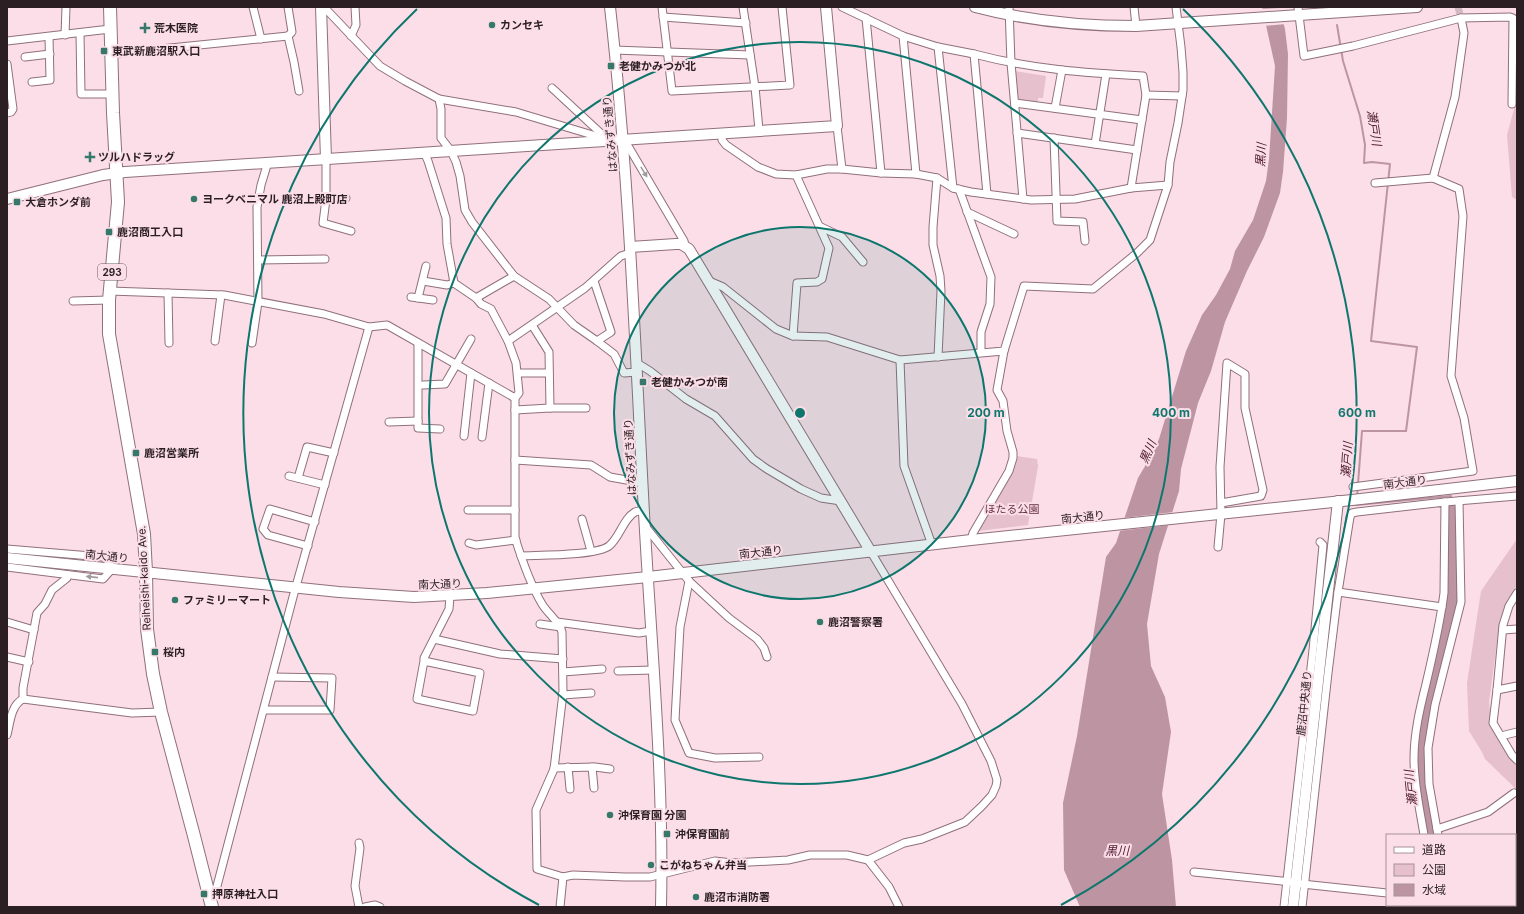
<svg xmlns="http://www.w3.org/2000/svg" width="1524" height="914" font-family="Inter,'Noto Sans JP',sans-serif">
	<rect width="100%" height="100%" fill="#fbdee7"/>
	<!-- green -->
	<g fill="#e6c0cc">
		<polygon points="1014,71 1046,76 1043,98 1038,98 1038,104 1019,102 1016,98"/>
		<polygon points="1517,98 1517,200 1512,197 1507,135"/>
		<polygon points="1016,456 1037,459 1038,466 1028,525 978,531"/>
		<polygon points="1517,539 1517,585 1500,620 1489,702 1492,728 1517,759 1517,792 1512,785 1485,759 1482,752 1469,731 1467,683 1481,591"/>
	</g>
	<!-- water -->
	<polygon fill="#bd95a2" points="1262,7 1279,7 1285,29 1288,54 1287,118 1283,172 1280,193 1264,237 1247,271 1225,322 1211,371 1198,403 1181,469 1179,491 1159,554 1147,624 1151,666 1165,697 1171,732 1162,794 1172,860 1176,907 1080,907 1064,870 1063,803 1077,736 1106,557 1116,543 1138,478 1151,456 1159,439 1186,351 1202,315 1216,295 1230,269 1235,251 1253,220 1266,181 1269,159 1275,66"/>
	<!-- pier -->
	<g fill="#fbdee7">
		<polygon points="1281,8 1286,24 1263,26 1260,9"/>
		<polygon points="1174,512 1170,525 1118,531 1122,518"/>
	</g>
	<g fill="none" stroke-linecap="round" stroke-linejoin="round">
		<!-- stream -->
		<g stroke="#bd95a2" stroke-width="2">
			<polyline points="1337,25 1343,61 1360,116 1365,145 1364,163 1372,162 1390,164 1371,341 1417,347 1406,431 1362,431 1357,497"/>
			<polyline points="1356,503 1356,505 1451,496 1451,510"/>
		</g>
		<!-- river -->
		<g stroke="#bd95a2" stroke-width="11">
			<polyline points="1430,835 1422,776 1422,755 1426,715 1452,600 1453,562 1451,510"/>
			<polyline points="1447,905 1448,907"/>
		</g>
		<!-- street-tunnel -->
		<polyline stroke="#d2b8c0" stroke-width="7" stroke-dasharray="7 3.5" stroke-linecap="butt" points="1458,7 1461,18"/>
		<!-- street casing -->
		<g stroke="#90707a" stroke-width="9">
			<g id="street">
				<polyline points="253,7 261,39"/>
				<polyline points="288,7 292,32 288,36 294,62 299,91"/>
				<polyline points="324,7 380,66 405,81 439,99 441,109 441,138 451,151 456,162 460,176 465,210 472,222 514,276 549,299 574,325 597,341 614,354 624,373 637,372"/>
				<polyline points="662,7 672,91 790,85 782,7"/>
				<polyline points="743,7 755,87 759,130"/>
				<polyline points="842,7 903,36 938,47 974,54"/>
				<polyline points="1009,7 1011,63 1023,199"/>
				<polyline points="1134,7 1136,26"/>
				<polyline points="1298,7 1304,56 1353,46 1461,18 1510,17 1513,18 1512,104"/>
				<polyline points="663,17 746,23"/>
				<polyline points="866,18 881,173"/>
				<polyline points="80,33 81,94 112,94"/>
				<polyline points="65,35 66,7"/>
				<polyline points="351,36 356,25 355,7"/>
				<polyline points="903,36 916,174"/>
				<polyline points="7,41 110,29"/>
				<polyline points="938,47 953,188"/>
				<polyline points="614,50 750,55"/>
				<polyline points="111,54 288,36"/>
				<polyline points="25,57 50,54"/>
				<polyline points="7,64 13,109 11,112 7,113"/>
				<polyline points="32,82 50,80 49,37"/>
				<polyline points="552,88 607,139"/>
				<polyline points="1146,95 1182,96"/>
				<polyline points="439,99 516,112 606,139"/>
				<polyline points="1015,103 1142,120"/>
				<polyline points="1055,108 1062,70"/>
				<polyline points="837,126 842,169"/>
				<polyline points="722,133 722,140 726,145 758,167 776,174 796,175 827,169 842,169 881,173 916,174 937,178 953,188 971,192 1031,200 1075,199 1131,188 1168,185"/>
				<polyline points="1017,133 1137,150"/>
				<polyline points="1054,138 1057,221 1083,222 1085,241"/>
				<polyline points="624,139 684,241 685,246"/>
				<polyline points="1095,144 1106,74"/>
				<path d="M424 152 428 161 446 218 447 244 454 283 476 298 481 304 491 309 508 341 516 363 519 393 515 398V538C522 560 530 584 542 604 548 614 559 621 562 632L563 693 554 769 536 810 537 869 563 877 573 875 625 877H650L715 861 732 863 788 860 810 855H847L868 860 904 843 922 839 965 822 982 806 992 795 996 786 997 780 991 761 962 704 871 552"/>
				<polyline points="326,159 326,199 323,223 351,231"/>
				<polyline points="937,178 933,227 933,245 940,276 941,291 938,357"/>
				<polyline points="1433,178 1455,97 1464,33 1461,18"/>
				<polyline points="959,189 991,277 990,304 981,332 981,352"/>
				<path d="M987 194 974 54C1031 69 1085 73 1143 76L1146 95 1131 188"/>
				<polyline points="326,199 346,198"/>
				<polyline points="967,212 1014,234"/>
				<polyline points="821,227 842,237 863,262"/>
				<polyline points="258,260 325,259"/>
				<polyline points="423,281 447,285 454,283"/>
				<polyline points="594,281 611,332 597,341"/>
				<polyline points="709,281 723,287 776,329 793,336 797,283 817,282 822,279 829,248 796,175"/>
				<polyline points="110,291 224,295 324,314 369,327 387,325 515,398"/>
				<polyline points="168,293 169,343"/>
				<polyline points="411,297 433,300"/>
				<polyline points="418,298 426,266"/>
				<polyline points="476,298 514,276"/>
				<polyline points="73,301 109,300"/>
				<polyline points="793,336 827,337 900,360 1004,351 1024,286 1093,289 1137,253 1150,240 1168,185 1170,162 1178,123 1183,90 1183,72 1181,47 1176,7"/>
				<polyline points="215,341 221,295"/>
				<polyline points="508,341 585,288 621,256 630,253"/>
				<polyline points="252,343 258,302 257,207 261,185 268,162"/>
				<polyline points="418,343 418,428 440,429"/>
				<polyline points="900,360 904,466 932,545"/>
				<polyline points="637,363 650,371 686,399 715,416 753,459 767,469 801,489 821,498 841,501"/>
				<polyline points="518,373 549,373"/>
				<polyline points="423,385 445,384 471,339"/>
				<polyline points="550,408 586,408"/>
				<polyline points="515,410 550,408 549,352 532,325"/>
				<polyline points="389,422 418,421"/>
				<polyline points="464,436 471,373"/>
				<polyline points="482,437 489,383"/>
				<polyline points="515,460 591,465 610,477 643,483"/>
				<polyline points="289,476 325,485"/>
				<polyline points="298,478 307,447 334,453"/>
				<polyline points="1353,487 1473,471 1464,418 1451,376 1463,216 1459,189 1433,178 1375,183"/>
				<polyline points="1445,502 1517,496"/>
				<polyline points="468,510 515,510"/>
				<polyline points="582,519 591,551"/>
				<polyline points="645,526 689,581 729,618 757,639 764,648 767,657"/>
				<polyline points="971,540 973,533 1009,471 1013,458 1013,452 1007,431 1003,401 997,390 1004,351"/>
				<polyline points="469,543 476,545 516,540"/>
				<polyline points="308,546 268,535 263,529 270,509 315,522"/>
				<polyline points="1218,547 1221,514 1220,467 1227,363 1245,374 1245,408 1263,490 1261,496 1221,503"/>
				<polyline points="7,549 103,557 109,561 112,569 103,579 7,567"/>
				<path d="M521 556C540 555 595 556 609 546 620 537 623 519 635 512 637 511 642 511 644 510"/>
				<polyline points="689,581 680,627 675,720 689,753 715,758 759,757"/>
				<polyline points="1338,592 1442,607"/>
				<polyline points="1517,593 1509,606 1503,625 1497,690 1493,723 1512,755 1517,760"/>
				<polyline points="7,622 34,630"/>
				<polyline points="557,622 639,633 651,631"/>
				<polyline points="540,624 561,627"/>
				<polyline points="1503,630 1517,629"/>
				<polyline points="434,639 500,654 563,659"/>
				<polyline points="7,657 29,662"/>
				<polyline points="424,661 480,673 473,711 417,699 424,661 424,658 449,609 450,596"/>
				<polyline points="618,671 653,670"/>
				<polyline points="563,672 602,669"/>
				<polyline points="1497,690 1517,686"/>
				<polyline points="562,695 591,693"/>
				<polyline points="23,699 23,688 37,613 45,604 52,590 67,578 68,575"/>
				<polyline points="264,710 330,710 332,678 272,677"/>
				<path d="M7 735C10 723 11 705 23 699L132 713 161 712"/>
				<polyline points="1501,736 1517,732"/>
				<polyline points="568,767 570,789"/>
				<polyline points="592,767 594,788"/>
				<polyline points="554,768 595,767 610,769"/>
				<polyline points="1437,829 1488,812 1514,793"/>
				<polyline points="1438,835 1429,784 1428,748 1435,705 1461,602 1459,501"/>
				<polyline points="359,843 360,848 355,886 359,907"/>
				<polyline points="868,860 889,887 899,907"/>
				<polyline points="1194,872 1291,882"/>
				<polyline points="1302,884 1387,893"/>
				<polyline points="210,899 214,894 217,886 293,597 369,327"/>
				<polyline points="1436,905 1437,907"/>
				<polyline points="1457,905 1457,907"/>
				<polyline points="365,907 375,905 380,907"/>
				<polyline points="560,907 563,877"/>
				<polyline points="1284,907 1313,650 1323,545 1320,542"/>
				<path d="M1302 907 1328 673 1338 592 1350 517 1352 513 1357 512 1445 502 1444 593C1440 624 1433 654 1426 684 1420 708 1414 733 1414 759 1414 785 1420 810 1424 835"/>
				<polyline points="1430,907 1431,905"/>
			</g>
		</g>
		<!-- secondary casing -->
		<g stroke="#90707a" stroke-width="12">
			<g id="secondary">
				<polyline points="321,7 326,159"/>
				<path d="M610 7C629 175 635 344 644 513 651 644 664 776 661 907"/>
				<path d="M975 7C1028 21 1081 26 1136 26L1417 7"/>
				<polyline points="7,199 103,175 125,172 837,126 826,7"/>
				<polyline points="630,247 676,244 681,244 689,249 871,552"/>
				<polyline points="7,558 339,592 414,597 487,593 648,577 971,540 1352,500 1517,481"/>
				<polyline points="1293,907 1338,501"/>
			</g>
		</g>
		<!-- highway casing -->
		<g stroke="#90707a" stroke-width="14">
			<polyline id="highway" points="110,7 113,113 118,202 109,300 109,334 144,534 146,572 147,629 153,674 161,712 194,836 212,907"/>
		</g>
		<!-- street -->
		<use href="#street" stroke="#fff" stroke-width="7"/>
		<!-- secondary -->
		<use href="#secondary" stroke="#fff" stroke-width="10"/>
		<!-- highway -->
		<use href="#highway" stroke="#fff" stroke-width="12"/>
	</g>
	<!-- one-way arrows -->
	<defs><path id="oneway-solid" d="M-6-.8H1V-3.2L6.5 0L1 3.2V.8H-6Z"/></defs>
	<g fill="#a09a9c">
		<use href="#oneway-solid" transform="translate(644 172) rotate(59)"/>
		<use href="#oneway-solid" transform="translate(92 577) rotate(-174)"/>
	</g>
	<!-- distance rings -->
	<circle cx="800" cy="413" r="186" fill="#0f766e" fill-opacity=".12"/>
	<g fill="none" stroke="#0f766e" stroke-width="2">
		<circle cx="800" cy="413" r="186"/>
		<circle cx="800" cy="413" r="371"/>
		<path d="M539 905A557 557 0 0 1 417 9M1183 9A557 557 0 0 1 1061 905"/>
	</g>
	<!-- markers -->
	<g fill="#36796b" stroke="#fbdee7" stroke-width="1.5">
		<circle cx="492" cy="25" r="4"/>
		<path d="M143 22h4v4h4v4h-4v4h-4v-4h-4v-4h4z"/>
		<rect x="100" y="47" width="8" height="8" rx="2"/>
		<rect x="607" y="62" width="8" height="8" rx="2"/>
		<path d="M88 151h4v4h4v4h-4v4h-4v-4h-4v-4h4z"/>
		<circle cx="194" cy="199" r="4"/>
		<rect x="13" y="198" width="8" height="8" rx="2"/>
		<rect x="105" y="228" width="8" height="8" rx="2"/>
		<rect x="639" y="378" width="8" height="8" rx="2"/>
		<rect x="132" y="449" width="8" height="8" rx="2"/>
		<circle cx="175" cy="600" r="4"/>
		<circle cx="820" cy="622" r="4"/>
		<rect x="151" y="648" width="8" height="8" rx="2"/>
		<circle cx="610" cy="815" r="4"/>
		<rect x="663" y="830" width="8" height="8" rx="2"/>
		<circle cx="651" cy="865" r="4"/>
		<rect x="200" y="890" width="8" height="8" rx="2"/>
		<circle cx="696" cy="897" r="4"/>
	</g>
	<g text-anchor="middle" stroke-width="4" stroke-linejoin="round" paint-order="stroke">
		<!-- shield labels -->
		<rect fill="#fbdee7" stroke="#6a585e" stroke-width="1" x="98" y="264" width="28" height="16" rx="3"/>
		<g font-size="10" font-weight="bold" fill="#2c1f23">
			<text x="112" y="276">293</text>
		</g>
		<!-- poi labels -->
		<g font-size="11" font-weight="bold" fill="#2c1f23" stroke="#fbdee7" text-anchor="start">
			<text x="500" y="29">カンセキ</text>
			<text x="154" y="32">荒木医院</text>
			<text x="112" y="55">東武新鹿沼駅入口</text>
			<text x="619" y="70">老健かみつが北</text>
			<text x="98" y="161">ツルハドラッグ</text>
			<text x="202" y="203">ヨークベニマル 鹿沼上殿町店</text>
			<text x="25" y="206">大倉ホンダ前</text>
			<text x="117" y="236">鹿沼商工入口</text>
			<text x="651" y="386">老健かみつが南</text>
			<text x="144" y="457">鹿沼営業所</text>
			<text x="183" y="604">ファミリーマート</text>
			<text x="828" y="626">鹿沼警察署</text>
			<text x="163" y="656">桜内</text>
			<text x="618" y="819">沖保育園 分園</text>
			<text x="675" y="838">沖保育園前</text>
			<text x="659" y="869">こがねちゃん弁当</text>
			<text x="212" y="898">押原神社入口</text>
			<text x="704" y="901">鹿沼市消防署</text>
		</g>
		<!-- street labels -->
		<g font-size="11" fill="#2c1f23" stroke="#fbdee7">
			<text transform="translate(610 134) rotate(-95)" y="4">はなみずき通り</text>
			<text transform="translate(630 457) rotate(-93)" y="4">はなみずき通り</text>
			<text transform="translate(1405 482) rotate(-7)" y="4">南大通り</text>
			<text transform="translate(1083 517) rotate(-6)" y="4">南大通り</text>
			<text transform="translate(761 552) rotate(-6)" y="4">南大通り</text>
			<text transform="translate(107 556) rotate(6)" y="4">南大通り</text>
			<text transform="translate(144 578) rotate(-93)" y="4">Reiheishi-kaido Ave.</text>
			<text transform="translate(440 584) rotate(-2)" y="4">南大通り</text>
			<text transform="translate(1304 703) rotate(-84)" y="4">鹿沼中央通り</text>
		</g>
		<!-- park labels -->
		<g font-size="11" fill="#693348" stroke="#fbdee7">
			<text x="1012" y="513">ほたる公園</text>
		</g>
		<!-- water labels -->
		<g font-size="12" font-style="italic" fill="#4e1b30" stroke="#fbdee7">
			<text transform="translate(1374 128) rotate(81)" y="4">瀬戸川</text>
			<text transform="translate(1261 155) rotate(-86)" y="4">黒川</text>
			<text transform="translate(1148 452) rotate(-67)" y="4">黒川</text>
			<text transform="translate(1347 460) rotate(-86)" y="4">瀬戸川</text>
			<text transform="translate(1411 788) rotate(-96)" y="4">瀬戸川</text>
			<text x="1117" y="855">黒川</text>
		</g>
	</g>
	<circle cx="800" cy="413" r="6" fill="#0f766e" stroke="#fbdee7" stroke-width="2"/>
	<g font-size="12" text-anchor="middle" font-weight="bold" fill="#0f766e" stroke="#fbdee7" stroke-width="4" stroke-linejoin="round" paint-order="stroke">
		<text x="986" y="417">200 m</text>
		<text x="1171" y="417">400 m</text>
		<text x="1357" y="417">600 m</text>
	</g>
	<!-- border -->
	<rect width="1524" height="914" fill="none" stroke="#2c1f23" stroke-width="16"/>
	<!-- legend -->
	<rect x="1386" y="834" width="130" height="72" fill="#fbdee7" stroke="#a89299"/>
	<rect x="1394" y="847" width="20" height="6" fill="#ffffff" stroke="#a89299"/>
	<text x="1422" y="854" font-size="12" fill="#2c1f23">道路</text>
	<rect x="1394" y="864" width="20" height="12" fill="#e6c0cc" stroke="#a89299"/>
	<text x="1422" y="874" font-size="12" fill="#2c1f23">公園</text>
	<rect x="1394" y="884" width="20" height="12" fill="#bd95a2" stroke="#a89299"/>
	<text x="1422" y="894" font-size="12" fill="#2c1f23">水域</text>
</svg>
